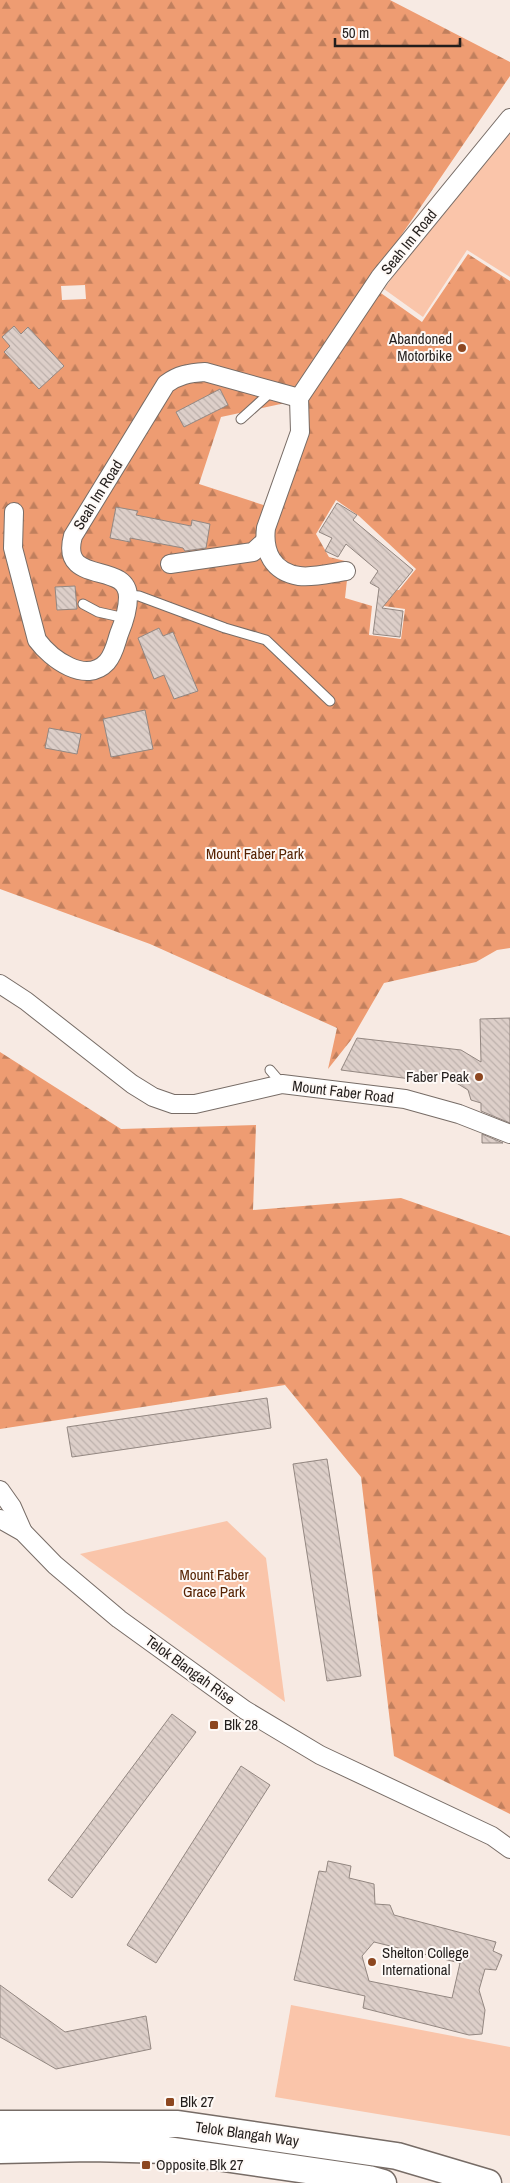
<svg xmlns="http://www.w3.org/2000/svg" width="510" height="2183" font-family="'Archivo Narrow',sans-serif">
	<defs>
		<pattern id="forest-firs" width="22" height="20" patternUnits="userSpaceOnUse" patternTransform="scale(1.25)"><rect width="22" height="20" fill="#ee9c72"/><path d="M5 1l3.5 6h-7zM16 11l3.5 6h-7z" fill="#c07f5d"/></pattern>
		<pattern id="building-back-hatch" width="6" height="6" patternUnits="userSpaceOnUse" patternTransform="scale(1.25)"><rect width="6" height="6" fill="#ddcfc9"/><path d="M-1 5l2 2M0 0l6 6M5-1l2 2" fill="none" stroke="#bdb1ac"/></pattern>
	</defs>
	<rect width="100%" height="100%" fill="#f7eae3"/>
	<!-- green -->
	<g fill="#fac5aa">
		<polygon points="510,114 510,277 467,250 423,317 384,289"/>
		<polygon points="227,1521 266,1558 285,1702 80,1554"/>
		<polygon points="291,2005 510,2047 510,2136 275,2097"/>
	</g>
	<!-- forest -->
	<g fill="url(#forest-firs)" fill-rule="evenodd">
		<path d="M0 0H390L510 62V76L368 284 422 322 468 254 510 281V948L497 950 476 962 384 983 351 1040 328 1069 337 1028 150 944 0 889ZM85 285 86 299 62 300 61 286ZM304 399 308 436 282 511 199 484 221 417ZM336 500 359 516 416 569 399 590 381 591 377 605 405 609 401 639 369 635 372 606 345 598 349 562 329 557 316 534Z"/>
		<polygon points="0,1052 121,1129 256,1125 253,1210 401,1198 510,1236 510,1814 394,1756 361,1477 285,1385 0,1429"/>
	</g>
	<!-- building -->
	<g fill="url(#building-back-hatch)" stroke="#938781" fill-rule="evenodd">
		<polygon points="14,326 21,334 28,327 64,366 39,389 4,352 10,346 2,337"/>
		<polygon points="220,389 228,405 184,427 176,412"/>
		<polygon points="337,503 357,515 353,520 413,570 382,608 403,611 400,637 373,634 379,588 370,583 378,571 346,544 338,557 325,551 332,538 319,532"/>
		<polygon points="116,507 138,511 136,515 191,526 192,520 210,524 206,548 185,551 183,548 130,538 130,542 110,538"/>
		<polygon points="75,586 77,609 57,610 55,587"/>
		<polygon points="159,628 163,636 173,632 198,691 174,699 164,675 154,679 138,638"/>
		<polygon points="145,710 153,749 111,757 103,719"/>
		<polygon points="49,728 81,734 77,754 45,748"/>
		<polygon points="510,1018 510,1123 481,1111 481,1103 471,1100 468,1090 440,1073 434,1082 341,1070 357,1038 461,1050 481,1062 480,1019"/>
		<polygon points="482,1134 503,1143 482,1143"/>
		<polygon points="267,1398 271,1428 72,1457 67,1427"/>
		<polygon points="327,1459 361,1676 327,1681 293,1464"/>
		<polygon points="172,1714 196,1732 72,1898 48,1880"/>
		<polygon points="241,1766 270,1785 156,1963 127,1945"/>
		<path d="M328 1861 351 1866 349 1878 374 1884 375 1904 390 1905 394 1915 496 1942 493 1951 502 1955 496 1970 485 1969 479 1990 485 2010 482 2034 469 2035 363 2008 365 1996 294 1980 319 1871 326 1872ZM374 1942 460 1963 452 1998 369 1981 362 1956Z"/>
		<polygon points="0,1985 65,2032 146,2016 151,2049 56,2069 0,2037"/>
	</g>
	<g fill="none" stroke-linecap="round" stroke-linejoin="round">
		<!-- service casing -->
		<g stroke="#776c66" stroke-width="11">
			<g id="service">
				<polyline points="241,419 272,391"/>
				<polyline points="128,595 139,596 225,628 266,640 330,701"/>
				<polyline points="83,604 98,612 125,618"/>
				<polyline points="270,1070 282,1084"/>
			</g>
		</g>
		<!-- minor casing -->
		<g stroke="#776c66" stroke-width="20">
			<g id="minor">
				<path d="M14 512 13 548 37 640C51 659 86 685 107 662 114 654 116 643 119 634 124 622 128 609 128 597 128 560 59 587 73 536L166 384C178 375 189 373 205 372L299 398"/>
				<polyline points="170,564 253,552 264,542"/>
				<path d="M346 571C331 573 314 578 299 576 273 572 263 552 266 528L300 432 299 398 380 277 510 118"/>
				<polyline points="0,984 26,1001 132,1084 153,1097 173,1104 195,1104 282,1084 405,1099 459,1114 510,1134"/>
				<polyline points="0,1490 12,1507 23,1532"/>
				<polyline points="0,1519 23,1532 55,1565 119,1619 245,1710 320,1755 492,1836 510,1849"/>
			</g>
		</g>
		<!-- secondary casing -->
		<g stroke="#776c66" stroke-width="29">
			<g id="secondary">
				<polyline points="0,2124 178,2124 397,2156 488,2183"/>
				<polyline points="0,2150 91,2148 168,2150 369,2179 383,2183"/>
			</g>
		</g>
		<!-- service -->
		<use href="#service" stroke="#fff" stroke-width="9"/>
		<!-- minor -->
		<use href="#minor" stroke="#fff" stroke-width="18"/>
		<!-- secondary -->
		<use href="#secondary" stroke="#fff" stroke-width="26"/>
	</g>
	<!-- markers -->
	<g fill="#8d4720" stroke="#fef9f6" stroke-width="2">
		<circle cx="462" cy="348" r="5"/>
		<circle cx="479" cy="1077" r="5"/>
		<rect x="209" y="1720" width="10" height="10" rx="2.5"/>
		<circle cx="372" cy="1962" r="5"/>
		<rect x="165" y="2097" width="10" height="10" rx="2.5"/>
		<rect x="141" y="2160" width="10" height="10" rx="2.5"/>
	</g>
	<g text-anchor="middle" stroke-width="4" stroke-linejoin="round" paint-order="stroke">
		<!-- street labels -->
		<g font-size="15" fill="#231e1c" stroke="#fef9f6">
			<text transform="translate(409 242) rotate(-51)" y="5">Seah Im Road</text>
			<text transform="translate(98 495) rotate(-58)" y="5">Seah Im Road</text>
			<text transform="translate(343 1092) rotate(7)" y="5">Mount Faber Road</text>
			<text transform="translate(190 1670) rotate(36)" y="5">Telok Blangah Rise</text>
			<text transform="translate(247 2134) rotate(8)" y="5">Telok Blangah Way</text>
		</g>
		<!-- poi labels -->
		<g font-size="15" fill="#231e1c" stroke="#fef9f6" text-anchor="start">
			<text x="452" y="344" text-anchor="end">Abandoned<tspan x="452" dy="17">Motorbike</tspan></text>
			<text x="469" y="1082" text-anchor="end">Faber Peak</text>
			<text x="224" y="1730">Blk 28</text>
			<text x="382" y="1958">Shelton College<tspan x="382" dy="17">International</tspan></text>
			<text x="180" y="2107">Blk 27</text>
			<text x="156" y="2170">Opposite Blk 27</text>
		</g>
		<!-- park labels -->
		<g font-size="15" fill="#562303" stroke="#fef9f6">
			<text x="255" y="859">Mount Faber Park</text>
			<text x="214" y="1580">Mount Faber<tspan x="214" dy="17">Grace Park</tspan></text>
		</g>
	</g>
	<!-- scale -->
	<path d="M335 38v8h125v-8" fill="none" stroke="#231e1c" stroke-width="2.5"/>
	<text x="342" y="38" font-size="15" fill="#231e1c" stroke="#fef9f6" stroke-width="4" paint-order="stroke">50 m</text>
</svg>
